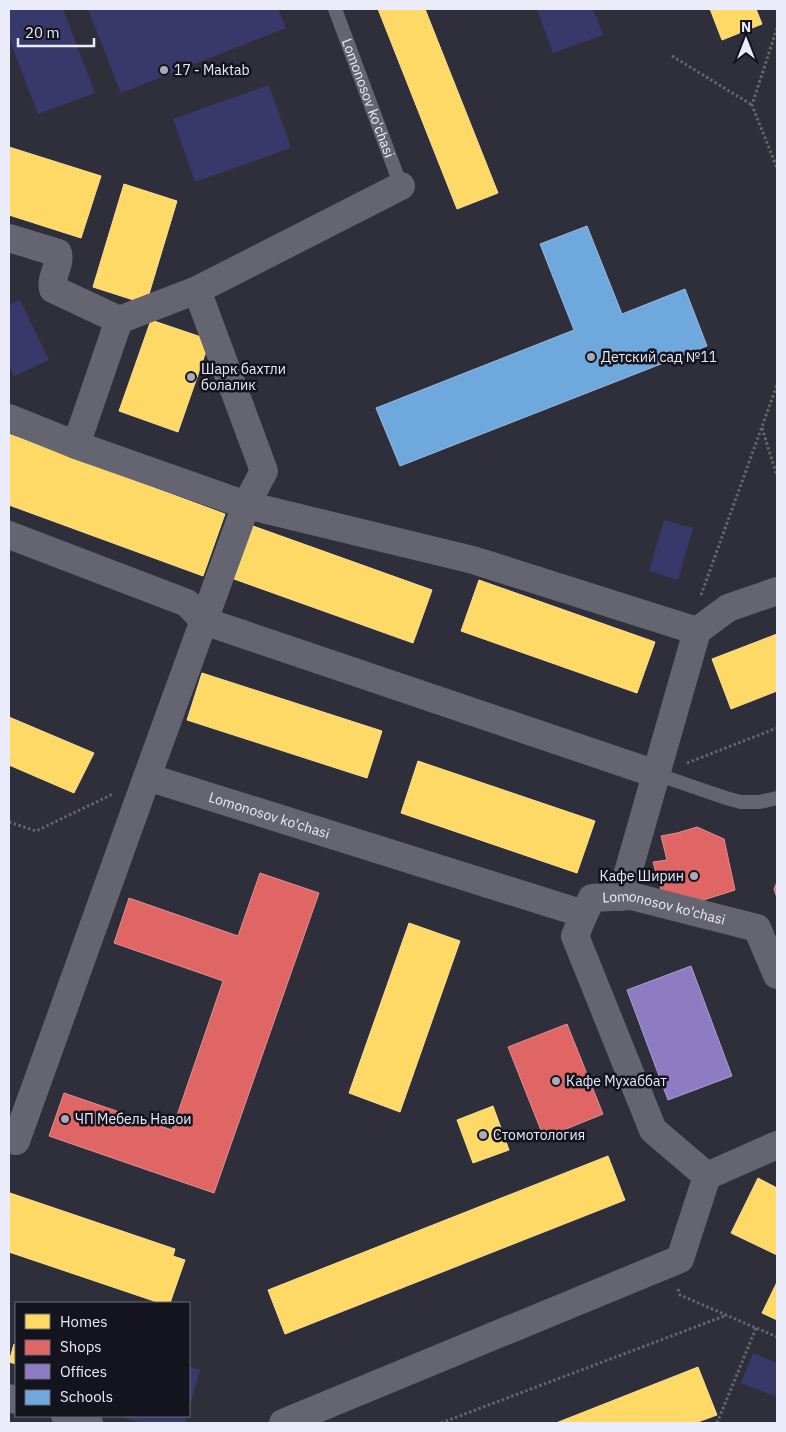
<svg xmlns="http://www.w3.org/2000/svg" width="786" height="1432" font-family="'IBM Plex Sans',sans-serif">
	<rect width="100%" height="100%" fill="#2f2f3b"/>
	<!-- green -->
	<g fill="#39386a">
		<polygon points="9,9 63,9 95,93 38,114 9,38"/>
		<polygon points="88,9 278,9 286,28 121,93"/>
		<polygon points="537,9 593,9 603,35 553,53"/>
		<polygon points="269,85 291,148 195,182 173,119"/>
		<polygon points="20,300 49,360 14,376 9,365 9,305"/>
		<polygon points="664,520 693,528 678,580 649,571"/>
		<polygon points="753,1353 777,1363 777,1397 741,1383"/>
		<polygon points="189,1366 200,1370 189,1409"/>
		<polygon points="125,1416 187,1416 185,1423 140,1423 124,1418"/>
	</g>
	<!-- homes -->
	<g fill="#ffd966" stroke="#f9df92">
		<polygon points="378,9 425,9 498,193 457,209"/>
		<polygon points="710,9 756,9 762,24 722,40"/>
		<polygon points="9,147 101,176 81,238 9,215"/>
		<polygon points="124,184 177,201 146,304 93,287"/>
		<polygon points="151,320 210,340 178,432 119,411"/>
		<polygon points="9,434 225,514 203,576 9,505"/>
		<polygon points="253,526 432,590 413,643 234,579"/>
		<polygon points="479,580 655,642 637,693 461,631"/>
		<polygon points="777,634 777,691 731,709 712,659"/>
		<polygon points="202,673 382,731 367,778 187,720"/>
		<polygon points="9,717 94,753 74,793 9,765"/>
		<polygon points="418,761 595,821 577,873 401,813"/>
		<polygon points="409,923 460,941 400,1112 349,1093"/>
		<polygon points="493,1106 509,1150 473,1163 457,1120"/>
		<polygon points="608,1156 625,1200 285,1334 268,1290"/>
		<polygon points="758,1178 777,1188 777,1255 731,1233"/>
		<polygon points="10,1193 175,1249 173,1256 185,1260 170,1303 160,1303 9,1252"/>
		<polygon points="777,1282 777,1320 762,1313"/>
		<polygon points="14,1344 16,1345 16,1364 9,1362"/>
		<polygon points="698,1367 717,1415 695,1423 556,1423"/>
	</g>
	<!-- shops -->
	<g fill="#e06666" stroke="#e38e92">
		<polygon points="697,827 724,839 735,890 694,903 662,893 653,862 667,860 661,836 677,833"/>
		<polygon points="260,873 319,893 214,1193 49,1136 64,1093 172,1130 223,981 114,943 129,898 238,936"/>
		<polygon points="777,882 777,898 774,889"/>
		<polygon points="567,1024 603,1114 544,1138 508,1047"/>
	</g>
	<!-- offices -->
	<polygon fill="#8e7cc3" stroke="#aa9ed4" points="691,966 732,1076 668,1100 627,990"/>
	<!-- schools -->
	<polygon fill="#6fa8dc" stroke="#94bce5" points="587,226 622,314 685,289 707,346 400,466 376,408 574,330 540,244"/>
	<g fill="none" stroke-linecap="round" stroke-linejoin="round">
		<!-- path -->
		<g stroke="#65656f" stroke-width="3" stroke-dasharray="2.5 2.5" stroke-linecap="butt">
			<polyline points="777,28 752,105 777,168"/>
			<polyline points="672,56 752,105"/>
			<polyline points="762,428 777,476"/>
			<polyline points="701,595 777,385"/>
			<polyline points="687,763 777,728"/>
			<polyline points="9,822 36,831 113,794"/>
			<polyline points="678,1289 680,1295 777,1337"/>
			<polyline points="441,1423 727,1315"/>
			<polyline points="717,1423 756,1328"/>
		</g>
		<!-- lane -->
		<g stroke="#656571" stroke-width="14">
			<path id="s1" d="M335 9 401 186"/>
			<polyline points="656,774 726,798 741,802 760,802 777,798"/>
		</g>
		<!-- street -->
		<g stroke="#656571" stroke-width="28">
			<path d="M9 238 58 253C61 266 50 276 53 289L119 320 76 445 9 418"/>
			<polyline points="119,320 197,290"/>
			<polyline points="76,445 246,505 473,560 697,631"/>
			<polyline points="9,535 187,603 204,621 656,774"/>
			<polyline points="147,777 246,505 264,471 197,290 401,186"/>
			<polyline points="621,897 697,631 728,608 777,591"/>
			<polyline points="584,914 575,936 653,1130 707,1176"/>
			<path id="s2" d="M16 1141 147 777 584 914 592 898 631 896 757 928 777 975"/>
			<polyline points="9,1398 16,1400"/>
			<polyline points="65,1416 89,1423"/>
			<polyline points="283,1423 680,1259 707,1176 777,1145"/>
		</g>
	</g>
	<!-- markers -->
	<g fill="#a9aab7" stroke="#14141e" stroke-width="2">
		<circle cx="164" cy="70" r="5"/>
		<circle cx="591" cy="357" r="5"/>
		<circle cx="191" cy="377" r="5"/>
		<circle cx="694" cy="876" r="5"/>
		<circle cx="556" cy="1081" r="5"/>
		<circle cx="65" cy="1119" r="5"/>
		<circle cx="483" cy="1135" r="5"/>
	</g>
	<g text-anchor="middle" stroke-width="5" stroke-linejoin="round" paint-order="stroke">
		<!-- poi labels -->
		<g font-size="14" fill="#eaecfa" stroke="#14141e" text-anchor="start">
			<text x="174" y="75">17 - Maktab</text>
			<text x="601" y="362">Детский сад №11</text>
			<text x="201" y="374">Шарк бахтли<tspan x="201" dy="16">болалик</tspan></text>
			<text x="684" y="881" text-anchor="end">Кафе Ширин</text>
			<text x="566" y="1086">Кафе Мухаббат</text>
			<text x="75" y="1124">ЧП Мебель Навои</text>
			<text x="493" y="1140">Стомотология</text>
		</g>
		<!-- street labels -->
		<g font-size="14" fill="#eaecfa" stroke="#14141e">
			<text dy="5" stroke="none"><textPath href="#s1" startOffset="95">Lomonosov ko'chasi</textPath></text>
			<text dy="5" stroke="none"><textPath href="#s2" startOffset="515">Lomonosov ko'chasi</textPath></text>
			<text dy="5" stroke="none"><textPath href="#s2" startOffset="936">Lomonosov ko'chasi</textPath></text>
		</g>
	</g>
	<!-- border -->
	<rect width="786" height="1432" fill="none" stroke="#eaecfa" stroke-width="20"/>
	<!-- legend -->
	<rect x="15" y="1302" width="175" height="115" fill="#14141e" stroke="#6a6a76"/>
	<rect x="25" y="1314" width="25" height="15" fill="#ffd966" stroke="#6a6a76"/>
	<text x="60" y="1327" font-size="15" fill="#eaecfa">Homes</text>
	<rect x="25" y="1340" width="25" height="15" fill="#e06666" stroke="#6a6a76"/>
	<text x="60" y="1352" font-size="15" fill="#eaecfa">Shops</text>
	<rect x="25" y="1364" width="25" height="15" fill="#8e7cc3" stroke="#6a6a76"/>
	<text x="60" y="1377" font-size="15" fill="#eaecfa">Offices</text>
	<rect x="25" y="1390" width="25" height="15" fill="#6fa8dc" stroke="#6a6a76"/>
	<text x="60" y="1402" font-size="15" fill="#eaecfa">Schools</text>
	<!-- north arrow -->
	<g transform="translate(746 40)" stroke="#14141e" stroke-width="4" paint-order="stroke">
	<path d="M0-4L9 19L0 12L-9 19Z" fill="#eaecfa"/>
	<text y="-8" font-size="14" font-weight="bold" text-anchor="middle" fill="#eaecfa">N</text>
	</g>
	<!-- scale -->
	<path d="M18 38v8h76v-8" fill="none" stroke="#eaecfa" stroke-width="2.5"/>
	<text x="25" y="38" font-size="15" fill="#eaecfa" stroke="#14141e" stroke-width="4" paint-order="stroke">20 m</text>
</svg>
